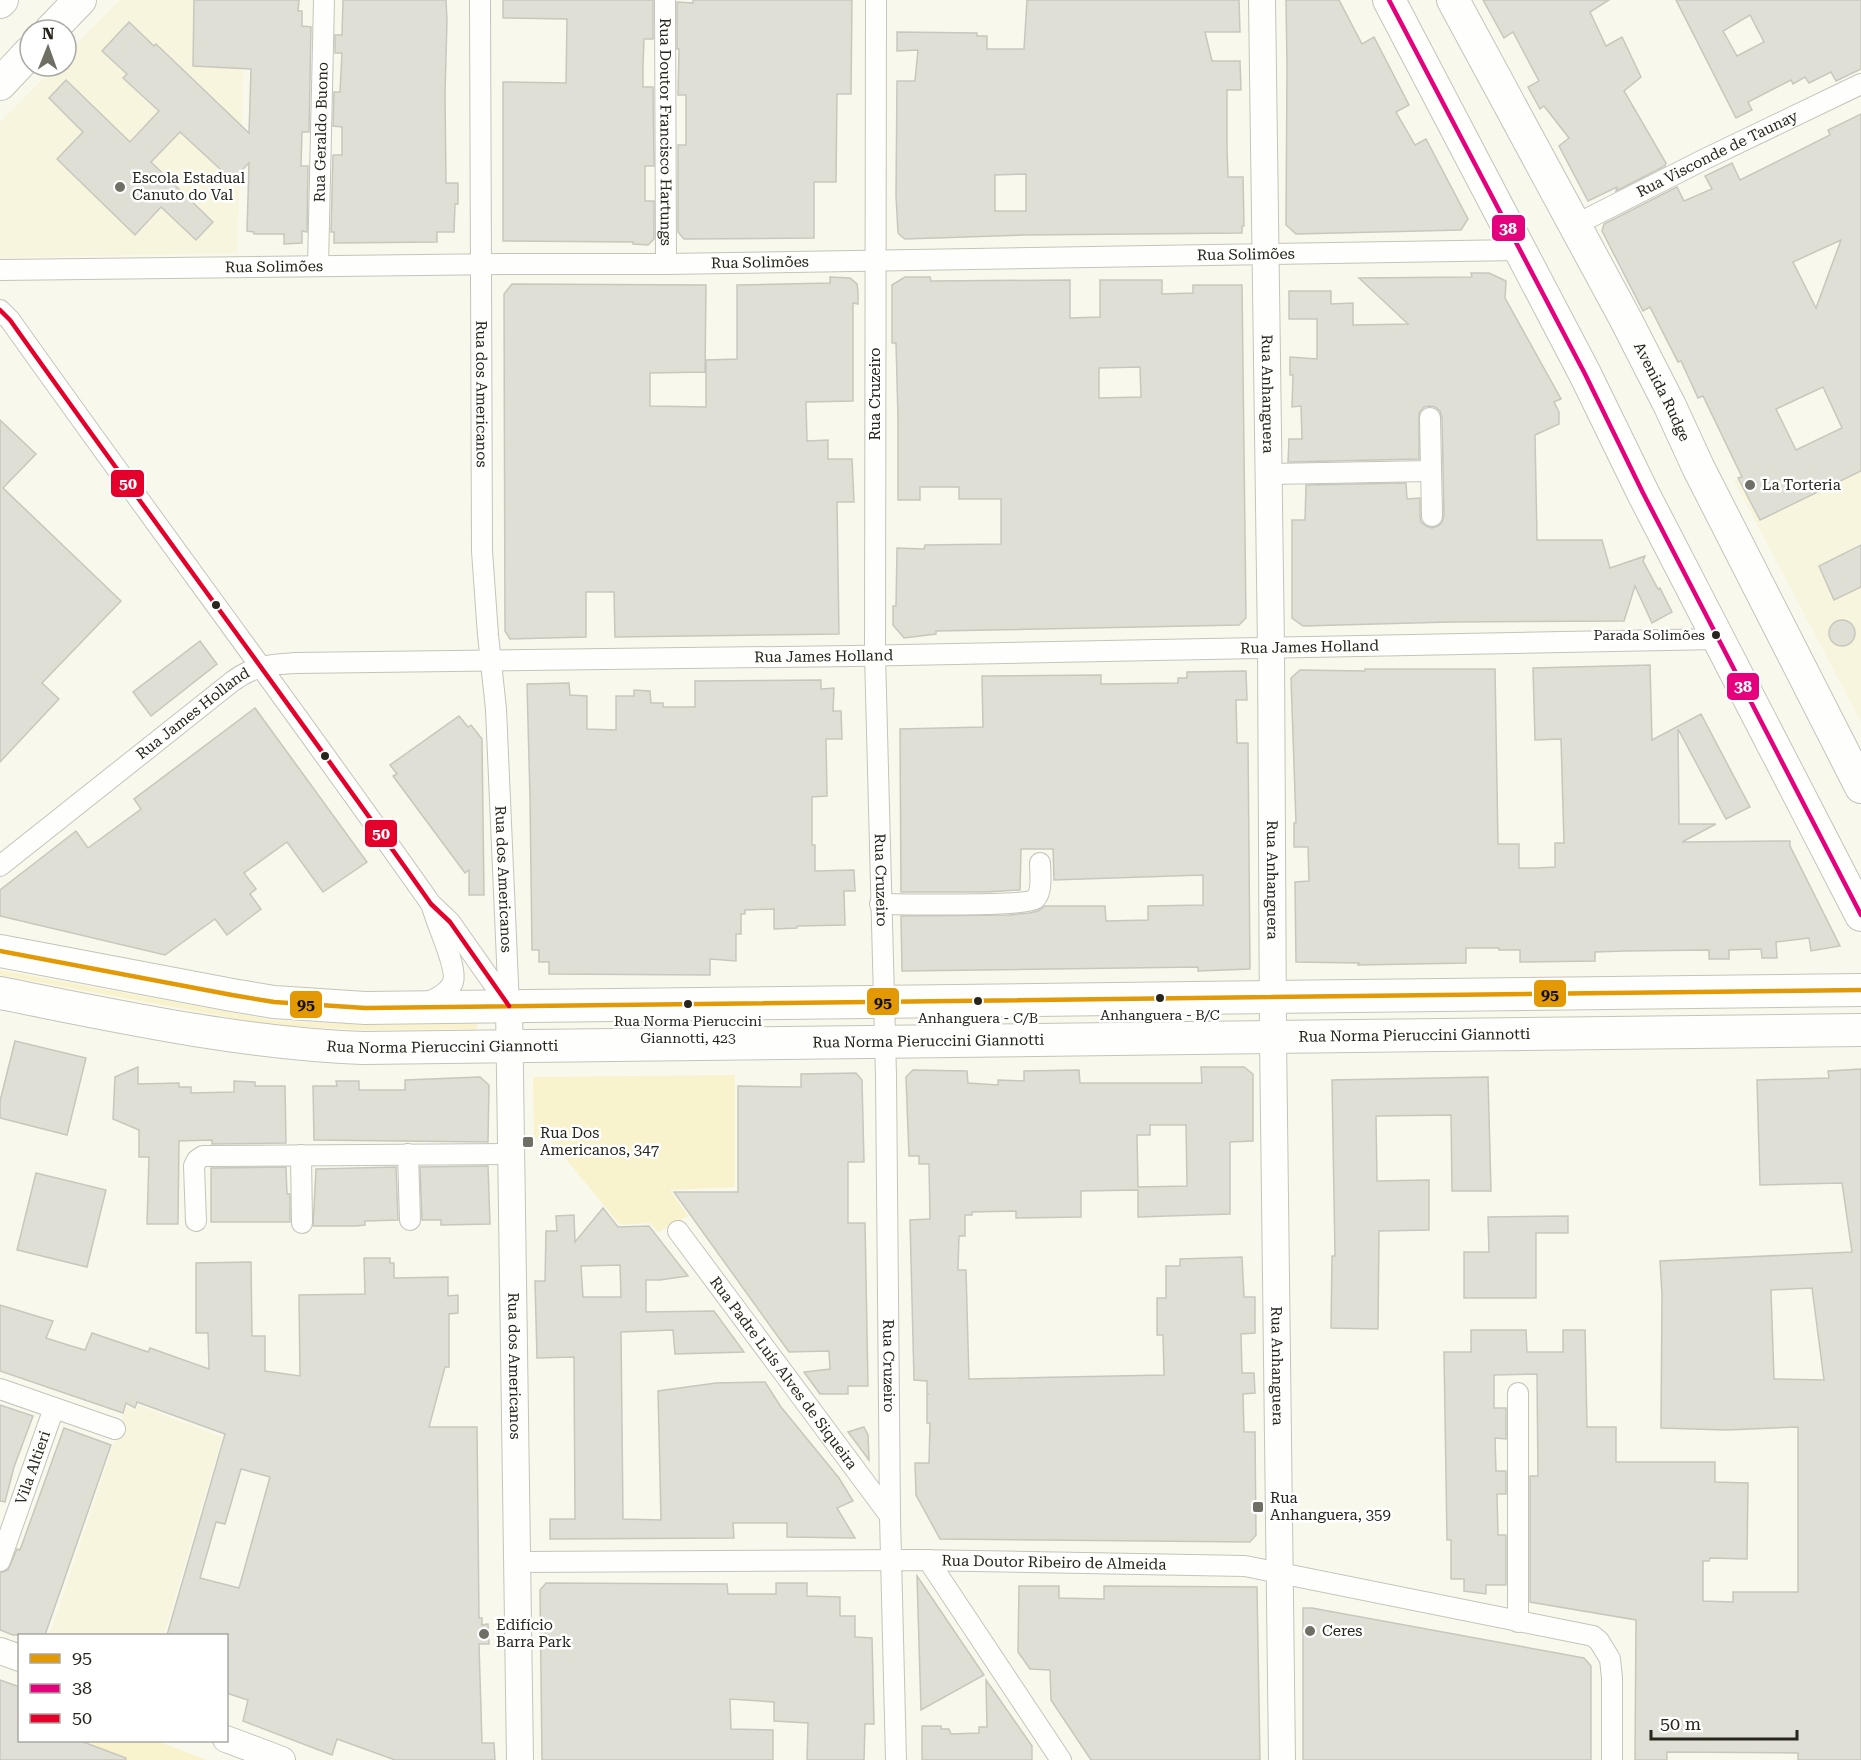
<svg xmlns="http://www.w3.org/2000/svg" width="1861" height="1760" font-family="'Roboto Serif',serif">
	<rect width="100%" height="100%" fill="#f9f8ed"/>
	<!-- built -->
	<g fill="#f8f5de">
		<polygon points="120,0 246,0 237,253 0,258 0,122 55,66 66,66 66,55"/>
		<polygon points="1861,420 1861,722 1734,481"/>
		<polygon points="138,1405 222,1437 164,1635 49,1636 126,1407 136,1411"/>
	</g>
	<!-- green -->
	<g fill="#f8f2cd">
		<polygon points="0,970 272,1020 364,1025 477,1024 477,1029 364,1030 271,1025 0,975"/>
		<polygon points="735,1075 735,1187 670,1190 688,1216 658,1232 650,1223 620,1225 548,1137 534,1138 533,1077"/>
		<polygon points="54,1740 157,1741 207,1760 47,1760"/>
	</g>
	<!-- building -->
	<g fill="#e0dfd5" stroke="#c8c7be" stroke-width="1.5" fill-rule="evenodd">
		<polygon points="194,0 299,0 298,11 302,11 302,26 311,27 309,132 302,132 301,166 308,166 307,232 302,231 302,243 284,244 284,234 254,234 254,232 247,231 249,163 232,180 180,132 151,162 213,222 196,240 161,207 135,235 57,159 83,132 49,98 66,80 130,142 159,111 123,78 127,74 102,51 129,22 154,46 156,44 249,133 251,69 193,66"/>
		<polygon points="343,0 446,0 447,20 445,95 446,183 458,183 458,204 455,204 454,232 437,232 437,242 334,243 334,232 331,232 333,155 342,155 342,127 333,126 334,92 340,92 342,53 335,53 335,35 342,35"/>
		<polygon points="503,0 653,0 653,39 644,39 643,66 643,87 653,87 654,166 645,166 645,201 654,201 654,239 648,245 633,244 633,242 503,241 503,82 566,83 567,19 503,18"/>
		<polygon points="693,0 852,0 851,94 837,94 836,182 814,182 814,238 684,239 678,232 678,145 686,145 686,95 678,95 679,49 677,49 677,2 693,3"/>
		<path d="M1027 0H1239L1240 32H1205L1212 61H1240L1241 90H1227V148L1228 177H1243L1244 226H1242V233L1024 235 905 239 901 236 898 233 896 196 897 81H915L918 50 897 51V32L977 33V36H987V49H1024ZM1026 174V211H995V175Z"/>
		<polygon points="1286,0 1339,0 1362,44 1374,37 1409,105 1396,112 1415,145 1426,139 1468,219 1461,230 1296,234 1286,225 1287,66"/>
		<polygon points="1483,0 1609,0 1590,12 1606,46 1622,37 1641,77 1624,91 1666,163 1665,166 1616,191 1617,187 1588,201 1559,146 1569,138 1544,106 1540,109 1528,87 1539,81 1513,32 1504,38"/>
		<path d="M1676 0H1861V69L1836 81 1831 72 1809 83 1805 77 1793 84 1791 80 1748 102 1752 110 1736 118ZM1750 15 1764 42 1737 56 1723 31Z"/>
		<path d="M1861 114V471L1760 520 1738 478 1742 477 1703 396 1698 398 1681 361 1678 362 1650 307 1643 311 1602 231 1604 224 1677 187 1684 201 1712 189 1705 176 1732 163 1740 180 1830 135 1828 130ZM1841 240 1816 308 1793 262ZM1823 387 1842 428 1796 450 1776 409Z"/>
		<polygon points="1471,273 1489,273 1506,281 1505,298 1561,399 1554,402 1559,412 1559,424 1535,435 1537,540 1602,540 1610,568 1645,556 1643,561 1658,589 1660,588 1672,612 1652,623 1635,586 1624,621 1450,622 1303,626 1292,618 1292,520 1305,520 1306,485 1406,483 1407,499 1420,498 1420,517 1421,522 1426,526 1432,528 1438,526 1442,522 1444,516 1442,418 1440,411 1435,407 1430,406 1424,407 1419,413 1419,459 1288,462 1289,439 1302,439 1301,406 1292,407 1293,375 1290,375 1290,357 1317,359 1317,319 1289,319 1289,291 1331,291 1331,304 1353,303 1353,325 1408,324 1359,278 1472,277"/>
		<polygon points="830,277 850,278 857,284 858,291 858,304 853,303 853,401 806,402 807,441 828,440 828,459 852,459 854,502 837,502 839,634 615,637 614,592 586,592 586,637 510,639 505,631 504,294 512,284 706,285 705,372 650,373 650,406 706,407 706,360 737,359 737,285 830,283"/>
		<path d="M905 277H930L931 281 1070 280V318L1100 317V280H1162V294L1193 293V285H1242L1246 618 1239 625 936 631V634L904 638 893 625V606H896L897 548 924 549 925 545 1001 544V499H959V487H920V500H898V418L896 343H892V285ZM1140 367 1141 397 1099 398V368Z"/>
		<polygon points="0,420 36,454 3,488 121,601 42,683 59,699 0,762"/>
		<polygon points="1861,545 1861,587 1834,600 1819,566"/>
		<circle cx="1842" cy="633" r="13"/>
		<polygon points="200,641 217,664 151,716 133,692"/>
		<polygon points="1650,665 1652,740 1701,714 1750,807 1726,819 1678,729 1679,824 1716,824 1682,842 1790,841 1790,846 1840,946 1811,951 1809,938 1776,942 1777,958 1762,958 1761,949 1729,950 1729,959 1709,959 1709,950 1624,951 1595,952 1595,961 1520,962 1520,950 1499,950 1499,948 1466,948 1466,963 1358,965 1359,963 1296,962 1295,882 1309,881 1308,847 1294,847 1294,823 1296,823 1291,678 1300,670 1365,671 1365,669 1495,669 1498,844 1519,844 1519,868 1537,868 1555,867 1555,843 1564,843 1561,739 1535,740 1533,668"/>
		<polygon points="1246,671 1247,700 1236,700 1237,743 1248,743 1250,969 1198,971 1198,967 902,971 901,916 1009,915 1029,913 1038,911 1045,906 1105,906 1106,921 1148,920 1148,906 1203,905 1203,875 1054,880 1053,849 1021,849 1020,890 986,892 901,892 900,729 983,727 982,676 1101,675 1101,684 1178,683 1178,678 1187,678 1187,672"/>
		<polygon points="821,680 821,689 834,688 833,711 841,711 842,739 826,739 827,796 812,797 812,845 815,845 815,871 854,870 855,891 844,891 845,925 797,926 797,928 774,929 774,909 745,910 745,914 741,914 741,934 736,934 736,961 710,959 710,975 549,974 549,962 539,962 539,950 532,950 530,798 527,684 569,683 570,695 587,696 587,729 616,730 616,696 634,696 634,690 650,691 651,703 663,703 663,707 695,707 695,681"/>
		<polygon points="255,708 367,862 323,892 287,842 244,873 256,889 250,894 261,909 227,935 215,919 165,955 0,916 0,890 76,831 88,848 141,809 134,799"/>
		<polygon points="459,716 468,727 471,725 482,739 484,895 469,895 469,870 465,873 393,776 397,774 390,765"/>
		<polygon points="15,1041 86,1058 67,1135 0,1118 0,1101"/>
		<polygon points="138,1067 138,1084 179,1083 179,1087 191,1087 191,1093 234,1092 234,1081 255,1082 255,1086 285,1086 286,1143 212,1144 212,1140 179,1141 178,1224 147,1224 149,1157 139,1157 139,1130 113,1119 115,1077"/>
		<path d="M1201 1067H1244L1253 1074V1141L1230 1142V1214L1138 1217V1190L1081 1191V1217L1016 1218V1211L972 1212V1215H965V1236H959L958 1270H966L969 1379 1164 1375 1163 1335H1157V1298H1166V1266H1180V1259L1242 1257 1244 1297H1255V1333L1241 1334 1242 1373H1254L1255 1393 1243 1394 1244 1432H1255L1256 1535 1250 1542 940 1539 916 1495 915 1463H929L930 1423H927V1394H929H927V1381L914 1380 910 1220 930 1219 929 1164H919V1156H909L906 1077 913 1070 967 1071 968 1083 998 1085V1080L1024 1081V1071L1079 1070 1080 1083H1202ZM1150 1125H1186L1187 1186 1138 1187 1137 1135H1150Z"/>
		<path d="M1861 1069V1760H1798V1753L1667 1752V1760H1635L1636 1620 1530 1602V1476H1538L1537 1374 1494 1375V1408H1506V1439L1495 1438 1496 1471H1506V1494H1497L1498 1535H1506V1585H1486V1594L1464 1591V1579H1451V1540H1447L1444 1352H1471V1330H1526L1527 1352H1563V1330H1585L1587 1427H1616V1462H1715V1482L1748 1483 1747 1559 1710 1558 1709 1561H1703V1601L1733 1602V1592H1798V1427L1727 1430 1661 1428 1662 1295 1660 1261 1852 1252 1842 1183 1760 1185 1757 1080 1829 1078 1828 1071ZM1812 1288 1824 1380 1774 1379 1771 1290Z"/>
		<polygon points="856,1073 862,1080 864,1162 848,1162 848,1223 865,1223 868,1386 848,1386 848,1394 820,1394 804,1372 830,1369 829,1351 789,1352 674,1192 738,1192 738,1086 801,1087 801,1074"/>
		<polygon points="480,1077 489,1085 488,1142 314,1140 313,1086 337,1086 336,1081 359,1081 359,1090 405,1090 405,1080"/>
		<polygon points="1488,1077 1491,1191 1452,1191 1451,1115 1376,1116 1377,1181 1429,1180 1429,1230 1379,1231 1378,1329 1331,1328 1332,1256 1335,1256 1332,1080"/>
		<polygon points="488,1166 490,1224 441,1225 441,1220 422,1220 420,1167"/>
		<polygon points="286,1167 287,1194 290,1194 290,1222 211,1222 211,1168"/>
		<polygon points="396,1167 398,1220 365,1221 365,1225 356,1226 313,1226 316,1169"/>
		<polygon points="36,1173 106,1190 87,1267 17,1250"/>
		<path d="M603 1208 618 1227 649 1226 688 1276 660 1280H646V1312L714 1311 744 1352 675 1354 673 1330 621 1332 623 1519 661 1520 658 1391 716 1383 765 1382 781 1407 839 1478 853 1501 837 1508 855 1538 787 1537V1523H733L734 1538 550 1539V1519H575L574 1357 537 1358 535 1281H545L546 1231H557L556 1216 574 1215 575 1242ZM620 1265 621 1297H583L581 1266Z"/>
		<polygon points="1568,1216 1568,1233 1536,1233 1536,1298 1464,1298 1464,1252 1489,1252 1488,1217"/>
		<path d="M364 1258H390V1263H394V1278L448 1277V1296L458 1295V1313L449 1314V1367H445L429 1427H477L479 1618H482V1625L488 1624 489 1644H479L482 1743H494L495 1760H395L337 1739 332 1755 243 1721 248 1700 226 1693V1635H167L225 1434 137 1402 135 1408 126 1403 123 1413 0 1371V1305L53 1321 46 1338 68 1345 85 1350 92 1333 148 1352 150 1348 209 1369 208 1333H196V1263L251 1262 252 1336H265V1371L300 1376 299 1295 365 1294ZM241 1469 270 1477 239 1588 200 1578 216 1522 225 1524Z"/>
		<polygon points="0,1405 33,1416 14,1467 5,1502 0,1501"/>
		<polygon points="864,1427 868,1435 869,1460 848,1432"/>
		<polygon points="64,1428 111,1445 45,1635 13,1635 0,1630 0,1573 8,1570 17,1549 20,1550"/>
		<polygon points="917,1576 984,1675 921,1710"/>
		<polygon points="546,1583 727,1584 728,1594 776,1594 776,1583 807,1583 807,1596 840,1597 840,1616 855,1616 855,1637 872,1638 874,1724 865,1724 864,1760 807,1760 808,1723 774,1721 774,1702 730,1699 731,1729 773,1730 773,1760 542,1760 540,1590"/>
		<polygon points="1019,1586 1059,1586 1059,1598 1104,1599 1104,1586 1257,1587 1260,1760 1091,1760 1051,1700 1050,1670 1030,1669 1018,1652"/>
		<polygon points="1303,1608 1312,1608 1584,1658 1591,1666 1591,1760 1303,1760"/>
		<polygon points="0,1680 20,1687 20,1740 78,1740 126,1758 126,1760 0,1760"/>
		<polygon points="986,1680 1032,1746 1032,1760 922,1760 922,1726 941,1726 941,1729 949,1729 951,1734 979,1733 979,1727 987,1727"/>
	</g>
	<g fill="none" stroke-linecap="round" stroke-linejoin="round">
		<!-- minor casing -->
		<g stroke="#c5c4ba" stroke-width="22">
			<g id="minor">
				<path id="s1" d="M480 0 482 551 488 635 496 709 509 1006"/>
				<path id="s2" d="M665 0 666 264"/>
				<path id="s3" d="M876 0 875 655 886 1076 890 1516 896 1760"/>
				<path id="s4" d="M1575 225 1705 159 1861 84"/>
				<path id="s5" d="M318 266 324 0"/>
				<path id="s6" d="M0 270 504 264H666L1519 250"/>
				<path d="M0 310 10 320C149 516 293 708 431 904L450 922 509 1006"/>
				<polyline points="1430,418 1432,516"/>
				<polyline points="1269,474 1431,471"/>
				<path id="s7" d="M0 866 233 681C255 665 269 665 295 663L853 656 1718 639"/>
				<path d="M880 904C903 904 1023 907 1035 899 1043 892 1040 872 1040 863"/>
				<path d="M423 1004C433 1001 449 993 453 982 458 967 436 924 432 906"/>
				<polyline points="408,1154 410,1220"/>
				<polyline points="301,1155 302,1223"/>
				<polyline points="196,1221 194,1166 197,1160 203,1156 512,1154"/>
				<path id="s8" d="M678 1231 890 1516"/>
				<polyline points="0,1389 115,1429"/>
				<polyline points="928,1560 1061,1760"/>
				<path id="s9" d="M0 1561 54 1408"/>
				<path id="s10" d="M518 1562 916 1560 1245 1566 1593 1636 1599 1641 1610 1659 1612 1678V1760"/>
				<polyline points="1518,1622 1518,1393"/>
			</g>
		</g>
		<!-- tertiary casing -->
		<g stroke="#c5c4ba" stroke-width="28">
			<g id="tertiary">
				<path id="s11" d="M1262 0 1271 648 1273 1037 1282 1760"/>
				<path id="s12" d="M509 1006 520 1760"/>
				<polyline points="0,1651 20,1658"/>
				<polyline points="226,1739 282,1760"/>
			</g>
		</g>
		<!-- primary casing -->
		<g stroke="#c5c4ba" stroke-width="34">
			<g id="primary">
				<polyline points="1389,0 1585,374 1643,493 1861,915"/>
				<path id="s13" d="M1453 0 1625 318 1670 406 1698 467 1861 787"/>
				<polyline points="0,2 2,0"/>
				<polyline points="51,30 80,0"/>
				<polyline points="0,84 30,52"/>
				<polyline points="0,951 232,995 274,1002 365,1008 1861,990"/>
				<path id="s14" d="M0 993C120 1017 240 1043 363 1048L1861 1030"/>
			</g>
		</g>
		<!-- minor -->
		<use href="#minor" stroke="#fefefc" stroke-width="20"/>
		<!-- tertiary -->
		<use href="#tertiary" stroke="#fefefc" stroke-width="26"/>
		<!-- primary -->
		<use href="#primary" stroke="#fefefc" stroke-width="32"/>
		<!-- bus-1 casing -->
		<g stroke="#fff" stroke-width="9">
			<polyline id="bus-1" points="0,951 232,995 274,1002 365,1008 1861,990"/>
		</g>
		<!-- bus-2 casing -->
		<g stroke="#fff" stroke-width="9">
			<polyline id="bus-2" points="1389,0 1585,374 1643,493 1861,915"/>
		</g>
		<!-- bus-3 casing -->
		<g stroke="#fff" stroke-width="9">
			<path id="bus-3" d="M0 310 10 320C149 516 293 708 431 904L450 922 509 1006"/>
		</g>
		<!-- bus-1 -->
		<use href="#bus-1" stroke="#e29903" stroke-width="4.5"/>
		<!-- bus-2 -->
		<use href="#bus-2" stroke="#e5007d" stroke-width="4.5"/>
		<!-- bus-3 -->
		<use href="#bus-3" stroke="#e4002b" stroke-width="4.5"/>
	</g>
	<!-- markers -->
	<g fill="#706f65" stroke="#fff" stroke-width="2">
		<circle cx="120" cy="187" r="6"/>
		<circle cx="1750" cy="485" r="6"/>
		<rect x="522" y="1136" width="12" height="12" rx="3"/>
		<rect x="1252" y="1501" width="12" height="12" rx="3"/>
		<circle cx="1310" cy="1631" r="6"/>
		<circle cx="484" cy="1634" r="6"/>
	</g>
	<g fill="#27251c" stroke="#fff" stroke-width="2">
		<circle cx="216" cy="605" r="5"/>
		<circle cx="1716" cy="635" r="5"/>
		<circle cx="325" cy="756" r="5"/>
		<circle cx="1160" cy="998" r="5"/>
		<circle cx="978" cy="1001" r="5"/>
		<circle cx="688" cy="1004" r="5"/>
	</g>
	<g text-anchor="middle" stroke-width="5" stroke-linejoin="round" paint-order="stroke">
		<!-- bus labels -->
		<g font-size="14" fill="#27251c" stroke="#fff">
			<text x="1705" y="640" text-anchor="end">Parada Solimões</text>
			<text x="1160" y="1020">Anhanguera - B/C</text>
			<text x="978" y="1023">Anhanguera - C/B</text>
			<text x="688" y="1026">Rua Norma Pieruccini<tspan x="688" dy="17">Giannotti, 423</tspan></text>
		</g>
		<!-- street labels -->
		<g font-size="15" fill="#27251c" stroke="#fff">
			<text dy="5" stroke="none"><textPath href="#s2" startOffset="132">Rua Doutor Francisco Hartungs</textPath></text>
			<text dy="5" stroke="none"><textPath href="#s5" startOffset="134">Rua Geraldo Buono</textPath></text>
			<text dy="5" stroke="none"><textPath href="#s4" startOffset="159">Rua Visconde de Taunay</textPath></text>
			<text dy="5" stroke="none"><textPath href="#s6" startOffset="1246">Rua Solimões</textPath></text>
			<text dy="5" stroke="none"><textPath href="#s6" startOffset="760">Rua Solimões</textPath></text>
			<text dy="5" stroke="none"><textPath href="#s6" startOffset="274">Rua Solimões</textPath></text>
			<text dy="5" stroke="none"><textPath href="#s13" startOffset="444">Avenida Rudge</textPath></text>
			<text transform="translate(875 394) rotate(-90)" y="5">Rua Cruzeiro</text>
			<text dy="5" stroke="none"><textPath href="#s11" startOffset="394">Rua Anhanguera</textPath></text>
			<text dy="5" stroke="none"><textPath href="#s1" startOffset="394">Rua dos Americanos</textPath></text>
			<text dy="5" stroke="none"><textPath href="#s7" startOffset="1378">Rua James Holland</textPath></text>
			<text dy="5" stroke="none"><textPath href="#s7" startOffset="892">Rua James Holland</textPath></text>
			<text dy="5" stroke="none"><textPath href="#s7" startOffset="246">Rua James Holland</textPath></text>
			<text dy="5" stroke="none"><textPath href="#s1" startOffset="880">Rua dos Americanos</textPath></text>
			<text dy="5" stroke="none"><textPath href="#s3" startOffset="880">Rua Cruzeiro</textPath></text>
			<text dy="5" stroke="none"><textPath href="#s11" startOffset="880">Rua Anhanguera</textPath></text>
			<text dy="5" stroke="none"><textPath href="#s14" startOffset="1419">Rua Norma Pieruccini Giannotti</textPath></text>
			<text dy="5" stroke="none"><textPath href="#s14" startOffset="933">Rua Norma Pieruccini Giannotti</textPath></text>
			<text dy="5" stroke="none"><textPath href="#s14" startOffset="447">Rua Norma Pieruccini Giannotti</textPath></text>
			<text dy="5" stroke="none"><textPath href="#s12" startOffset="360">Rua dos Americanos</textPath></text>
			<text dy="5" stroke="none"><textPath href="#s3" startOffset="1366">Rua Cruzeiro</textPath></text>
			<text dy="5" stroke="none"><textPath href="#s11" startOffset="1366">Rua Anhanguera</textPath></text>
			<text dy="5" stroke="none"><textPath href="#s8" startOffset="177">Rua Padre Luís Alves de Siqueira</textPath></text>
			<text dy="5" stroke="none"><textPath href="#s9" startOffset="99">Vila Altieri</textPath></text>
			<text dy="5" stroke="none"><textPath href="#s10" startOffset="536">Rua Doutor Ribeiro de Almeida</textPath></text>
		</g>
		<!-- poi labels -->
		<g font-size="15" fill="#27251c" stroke="#fff" text-anchor="start">
			<text x="132" y="183">Escola Estadual<tspan x="132" dy="17">Canuto do Val</tspan></text>
			<text x="1762" y="490">La Torteria</text>
			<text x="540" y="1138">Rua Dos<tspan x="540" dy="17">Americanos, 347</tspan></text>
			<text x="1270" y="1503">Rua<tspan x="1270" dy="17">Anhanguera, 359</tspan></text>
			<text x="496" y="1630">Edifício<tspan x="496" dy="17">Barra Park</tspan></text>
			<text x="1322" y="1636">Ceres</text>
		</g>
	</g>
	<g stroke="#fff" stroke-width="2">
		<rect x="1491" y="214" width="35" height="28" rx="6" fill="#e5007d"/>
		<rect x="110" y="469" width="35" height="29" rx="6" fill="#e4002b"/>
		<rect x="1726" y="672" width="34" height="29" rx="6" fill="#e5007d"/>
		<rect x="364" y="819" width="34" height="29" rx="6" fill="#e4002b"/>
		<rect x="1533" y="979" width="34" height="29" rx="6" fill="#e29903"/>
		<rect x="866" y="987" width="34" height="29" rx="6" fill="#e29903"/>
		<rect x="289" y="990" width="34" height="29" rx="6" fill="#e29903"/>
	</g>
	<g font-size="16" text-anchor="middle" font-weight="bold" fill="#fff">
		<text x="1508" y="234">38</text>
		<text x="128" y="489">50</text>
		<text x="1743" y="692">38</text>
		<text x="381" y="839">50</text>
	</g>
	<g font-size="16" text-anchor="middle" font-weight="bold" fill="#111">
		<text x="1550" y="1000">95</text>
		<text x="883" y="1008">95</text>
		<text x="306" y="1010">95</text>
	</g>
	<!-- legend -->
	<rect x="18" y="1634" width="210" height="108" fill="#ffffff" stroke="#a9a8a4" stroke-width="1.5"/>
	<rect x="30" y="1654" width="30" height="9" fill="#e29903" stroke="#a9a8a4" stroke-width="1.5"/>
	<text x="72" y="1664" font-size="18" fill="#27251c">95</text>
	<rect x="30" y="1684" width="30" height="9" fill="#e5007d" stroke="#a9a8a4" stroke-width="1.5"/>
	<text x="72" y="1694" font-size="18" fill="#27251c">38</text>
	<rect x="30" y="1714" width="30" height="9" fill="#e4002b" stroke="#a9a8a4" stroke-width="1.5"/>
	<text x="72" y="1724" font-size="18" fill="#27251c">50</text>
	<!-- north arrow -->
	<g transform="translate(48 48) rotate(1)"><circle r="28" fill="#ffffff" stroke="#a9a8a4" stroke-width="1.5"/>
	<path d="M0-4.5L10 22L0 15L-10 22Z" fill="#706f65"/>
	<text y="-9" font-size="16" font-weight="bold" text-anchor="middle" fill="#27251c">N</text>
	</g>
	<!-- scale -->
	<path d="M1651 1730v9h146v-9" fill="none" stroke="#27251c" stroke-width="3"/>
	<text x="1660" y="1730" font-size="18" fill="#27251c" stroke="#ffffff" stroke-width="4.5" paint-order="stroke">50 m</text>
</svg>
